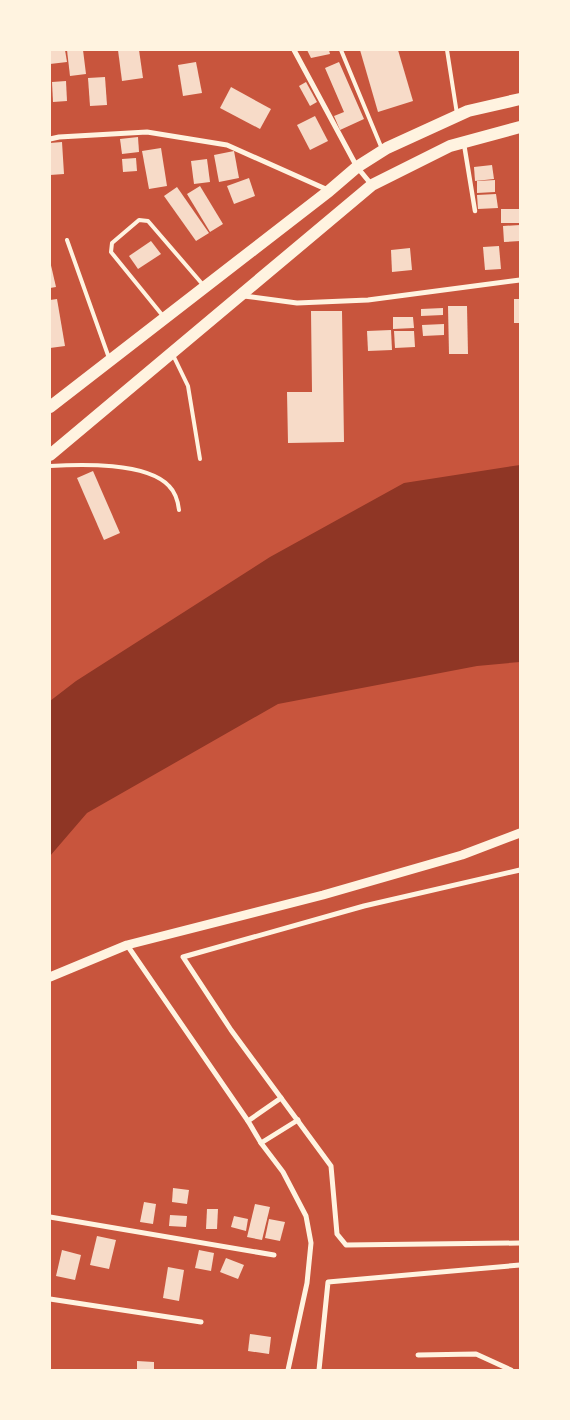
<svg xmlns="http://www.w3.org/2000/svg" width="570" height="1420" font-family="'PT Sans Narrow',sans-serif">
	<rect width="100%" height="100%" fill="#c8553d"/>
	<!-- water -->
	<polygon fill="#8f3625" points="520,465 520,662 477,666 278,704 87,813 50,856 50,701 76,681 270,557 404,483"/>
	<!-- building -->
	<g fill="#f7dbc8">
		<polygon points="50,50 65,50 67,62 50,64"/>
		<polygon points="67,50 83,50 86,74 70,76"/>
		<polygon points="118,50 139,50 143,78 122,81"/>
		<polygon points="307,50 329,50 330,54 311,58"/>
		<polygon points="360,50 398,50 413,101 378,112"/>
		<polygon points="196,62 202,93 183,96 178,65"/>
		<polygon points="339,62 364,119 340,130 334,116 344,112 325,68"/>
		<polygon points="105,77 107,105 90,106 88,78"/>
		<polygon points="66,81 67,101 53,102 52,82"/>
		<polygon points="306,82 317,102 310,106 299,86"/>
		<polygon points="231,87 271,109 260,129 220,108"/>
		<polygon points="315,116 328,141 310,150 297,125"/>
		<polygon points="138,137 139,152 122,154 120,139"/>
		<polygon points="62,142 64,174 50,175 50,143"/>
		<polygon points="161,148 167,186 149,189 142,151"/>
		<polygon points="234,151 239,178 219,182 214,155"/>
		<polygon points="136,158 137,171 123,172 122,159"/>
		<polygon points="207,159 210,182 194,184 191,161"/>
		<polygon points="492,165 494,179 475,181 474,167"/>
		<polygon points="249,178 255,196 234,204 227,186"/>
		<polygon points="495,180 495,192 477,193 477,181"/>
		<polygon points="200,186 223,224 210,232 187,194"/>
		<polygon points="177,187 209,233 196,241 164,196"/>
		<polygon points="496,194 498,208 478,209 477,195"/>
		<rect x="501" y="209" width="19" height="14"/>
		<polygon points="520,225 520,241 504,242 503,226"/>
		<polygon points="151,241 161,254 138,269 129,256"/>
		<polygon points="499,246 501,269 485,270 483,247"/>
		<polygon points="410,248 412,270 392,272 391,250"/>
		<polygon points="50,261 56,287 50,288"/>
		<polygon points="57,299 65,346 50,348 50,300"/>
		<rect x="514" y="299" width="6" height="24"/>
		<polygon points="448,306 467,306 468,354 449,354"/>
		<polygon points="443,308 443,315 421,316 421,309"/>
		<polygon points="311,311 342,311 344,442 288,443 287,392 312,392"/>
		<polygon points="393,317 413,317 414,328 393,329"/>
		<polygon points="444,324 444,335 423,336 422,325"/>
		<polygon points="391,330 392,350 368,351 367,331"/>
		<polygon points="394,331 414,331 415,347 395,348"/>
		<polygon points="93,471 120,533 104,540 77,478"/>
		<polygon points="173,1188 189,1190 187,1204 172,1202"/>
		<polygon points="144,1202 156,1204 153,1224 140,1222"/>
		<polygon points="255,1204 270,1207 262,1240 247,1237"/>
		<polygon points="207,1209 218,1209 217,1229 206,1229"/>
		<polygon points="170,1215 187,1216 186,1227 169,1226"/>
		<polygon points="234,1216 248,1219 246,1231 231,1227"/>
		<polygon points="269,1219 285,1222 280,1241 265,1238"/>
		<polygon points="97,1236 116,1240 109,1269 90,1265"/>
		<polygon points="62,1250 81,1255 75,1280 56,1276"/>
		<polygon points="199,1250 214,1253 211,1271 195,1268"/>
		<polygon points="226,1258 244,1265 238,1279 220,1272"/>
		<polygon points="168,1267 184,1270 179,1301 163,1298"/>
		<polygon points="250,1334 271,1337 269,1354 248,1351"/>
		<polygon points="137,1361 154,1362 154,1370 137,1370"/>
	</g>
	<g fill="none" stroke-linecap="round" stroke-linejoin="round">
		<!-- service -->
		<g stroke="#fff3e0" stroke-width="4">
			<polyline points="341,50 382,149"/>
			<polyline points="447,50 457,114"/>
			<polyline points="67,240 109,358"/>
			<polyline points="163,316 111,252 112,243 139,220 148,221 204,286"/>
			<polyline points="173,355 188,386 200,459"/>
			<path d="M50 466C80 464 147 462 169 486 176 493 178 501 179 510"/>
		</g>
		<!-- pedestrian -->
		<polyline stroke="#fff3e0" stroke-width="4.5" points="464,144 475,211"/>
		<!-- minor -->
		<g stroke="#fff3e0" stroke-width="5">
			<polyline points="294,50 357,167 371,184"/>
			<polyline points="50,139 59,137 147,132 227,145 328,190"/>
			<polyline points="244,296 297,303 368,300 520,280"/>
			<polyline points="520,870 364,906 183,957 231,1030 331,1166 337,1234 346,1245 520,1243"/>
			<polyline points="127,945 248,1121 261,1143 283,1172 306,1216 311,1243 307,1283 288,1370"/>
			<polyline points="248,1121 281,1098"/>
			<polyline points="261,1143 298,1120"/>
			<polyline points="50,1217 274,1255"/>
			<polyline points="50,1299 201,1322"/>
			<polyline points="418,1355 476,1354 511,1370"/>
			<polyline points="319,1370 328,1282 520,1265"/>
		</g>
		<!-- tertiary -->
		<polyline stroke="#fff3e0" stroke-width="9" points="50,977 127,945 323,895 462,855 520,833"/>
		<!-- primary -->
		<g stroke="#fff3e0" stroke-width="12">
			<polyline points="50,407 329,191 357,167 387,148 468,111 520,99"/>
			<polyline points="50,455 372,185 450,146 520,127"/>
		</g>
	</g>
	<!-- border -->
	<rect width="570" height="1420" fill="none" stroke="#fff3e0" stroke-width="102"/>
</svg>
